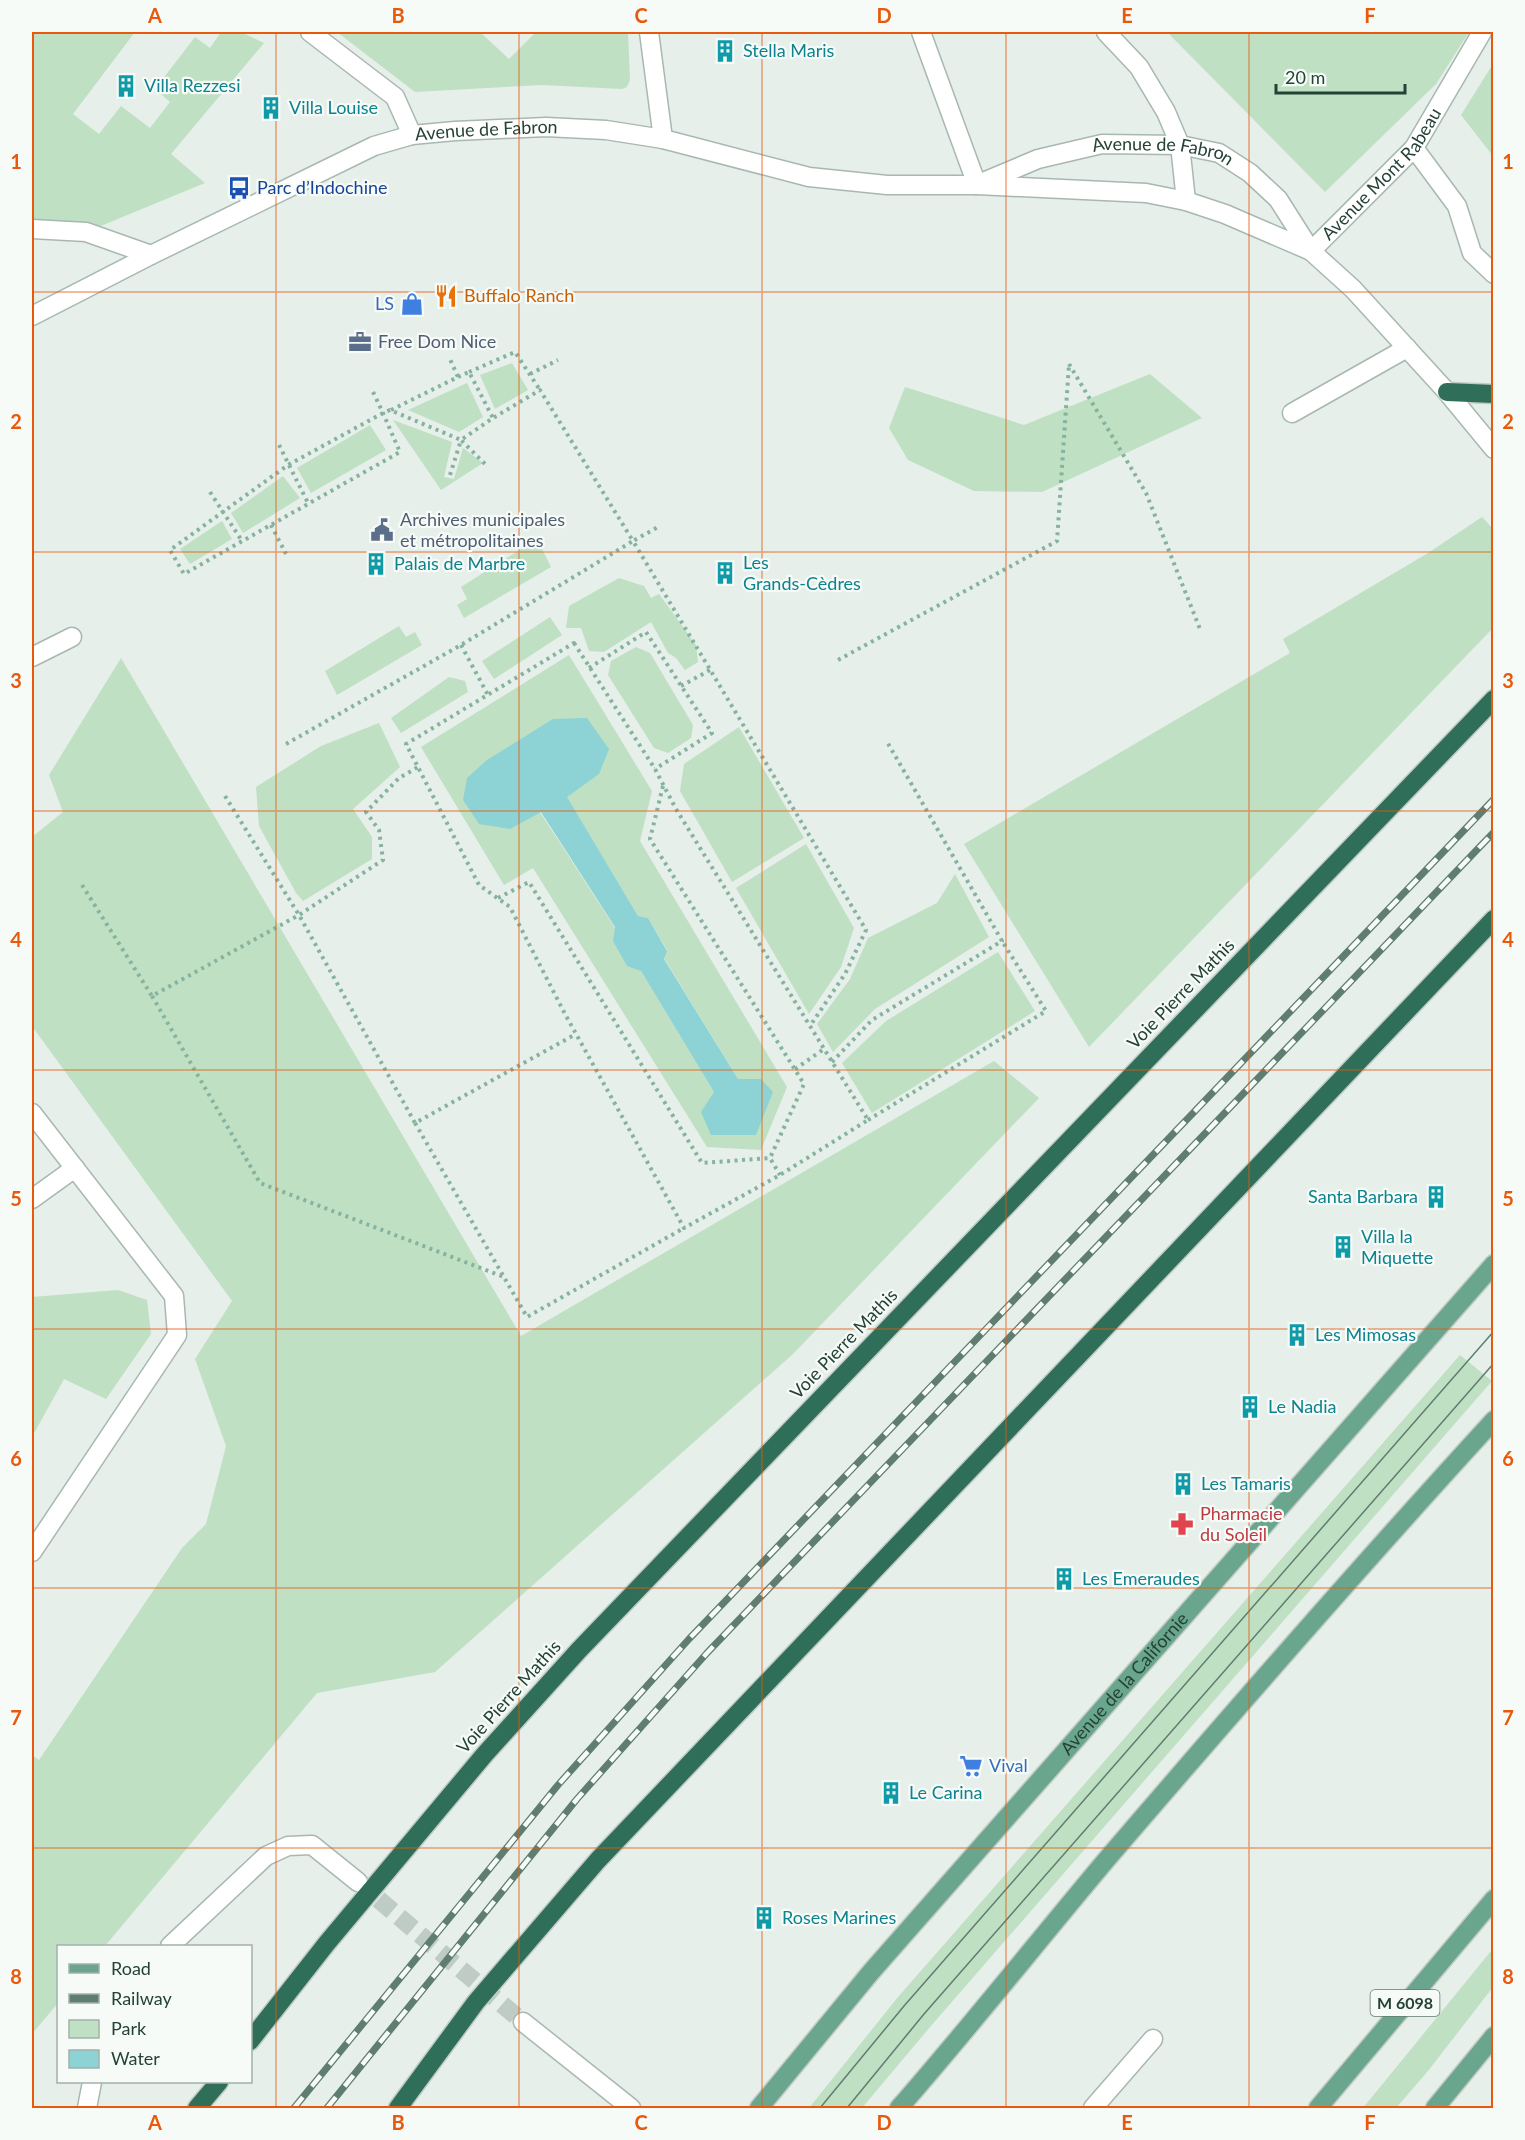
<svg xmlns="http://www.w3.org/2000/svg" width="1525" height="2140" font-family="Lato,sans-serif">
	<rect width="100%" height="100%" fill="#e6efea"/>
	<!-- green -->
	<g fill="#bfe0c3" fill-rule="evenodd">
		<polygon points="32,32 135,32 73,114 99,134 121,106 150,128 170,102 155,89 195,37 210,48 221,32 241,32 264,43 171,154 205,183 86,232 32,229"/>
		<polygon points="337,32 480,32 509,59 536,32 628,32 630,80 627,87 622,89 542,85 415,92"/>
		<polygon points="1167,32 1469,32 1436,84 1325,192"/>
		<polygon points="1493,64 1493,156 1461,115"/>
		<polygon points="512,363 528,390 495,409 480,375"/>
		<polygon points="1150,374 1202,418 1042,492 974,491 908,460 889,428 905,387 1024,425"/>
		<polygon points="467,383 483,417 459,432 408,410"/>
		<polygon points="393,420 452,442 444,477 454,479 463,448 483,463 441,490"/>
		<polygon points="370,425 386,450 311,493 297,468"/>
		<polygon points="283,476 300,498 243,533 231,513"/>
		<polygon points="1482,517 1493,529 1493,628 1089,1047 964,844 1290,653 1283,639 1428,553"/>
		<polygon points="222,521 232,539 190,564 180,549"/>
		<polygon points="537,539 551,567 464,618 457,605 467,599 461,587"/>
		<polygon points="619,578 644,586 651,598 659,594 696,645 698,662 685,670 676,658 668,653 651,622 604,652 589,651 581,628 566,628 569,606"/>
		<polygon points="550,617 562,635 494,679 482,661"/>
		<polygon points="399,626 406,637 415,632 422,645 337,695 325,671"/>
		<polygon points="636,647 650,653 693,725 691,738 668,753 654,748 608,675 611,661"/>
		<path d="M569 655 652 791 640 841 787 1087 761 1150 707 1147 533 868 504 885 421 747ZM599 774 566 796 638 916 648 918 667 950 664 958 738 1079H761L714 1092 615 928 540 812Z"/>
		<polygon points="121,658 521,1336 994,1061 1039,1098 793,1354 435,1672 317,1693 105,1946 58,1946 58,2003 32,2034 32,1755 39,1760 182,1548 206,1524 226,1446 195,1359 232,1301 32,1026 32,837 63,812 49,775"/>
		<polygon points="449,677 465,681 468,692 401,733 391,718"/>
		<polygon points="379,723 400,767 353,809 372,837 372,859 303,901 296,893 259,826 256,787 321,746"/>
		<polygon points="739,727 804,838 732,882 680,791 684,764"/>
		<polygon points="806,844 854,928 841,967 809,1014 736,888"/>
		<polygon points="955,874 989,937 875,1009 833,1052 817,1024 850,979 868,938 937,903"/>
		<polygon points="998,952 1035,1011 872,1113 842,1063 886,1021"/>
		<polygon points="118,1290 147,1300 151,1334 106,1399 64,1379 32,1437 32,1297"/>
		<polygon points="1460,1355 1492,1381 930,2027 862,2108 809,2108 898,1997"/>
		<polygon points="1491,1951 1493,1954 1493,1987 1428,2071 1396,2108 1363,2108"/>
	</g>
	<!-- water -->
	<polygon fill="#8dd2d4" points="587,718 609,749 599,774 567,797 638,916 648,918 667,951 664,959 738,1079 761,1079 773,1092 756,1135 711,1135 701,1112 714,1092 641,971 627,966 613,941 615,927 541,812 510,829 479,824 463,800 467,778 487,760 553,719"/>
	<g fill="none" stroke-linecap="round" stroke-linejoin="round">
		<!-- minor-tunnel -->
		<polyline stroke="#bfccc6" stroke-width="18" stroke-dasharray="18 9" stroke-linecap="butt" points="358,1882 523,2022"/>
		<!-- minor casing -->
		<g stroke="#a8b8b0" stroke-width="21">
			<g id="minor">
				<polyline points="310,32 395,97 412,135"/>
				<polyline points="649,32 663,139"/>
				<polyline points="921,32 977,185"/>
				<polyline points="1106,32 1139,67 1166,112 1180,145 1186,201"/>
				<polyline points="1414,148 1457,206 1472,253 1494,274"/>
				<path id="s1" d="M981 183 1038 159 1102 144 1180 145 1219 153 1250 173 1278 199 1311 251 1353 289 1447 392 1494 449"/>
				<polyline points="32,229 86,232 151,255"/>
				<path id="s2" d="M1311 251 1414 148 1482 32"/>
				<path id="s3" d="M32 316 151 255 374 146 412 135 455 131 546 127 606 130 663 139 809 177 887 185H977L1146 193 1186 201 1225 214 1311 251"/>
				<polyline points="1292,413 1407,348"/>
				<polyline points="32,657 72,637"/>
				<polyline points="32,1113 174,1296 177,1335 32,1552"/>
				<polyline points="32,1199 75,1168"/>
				<polyline points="170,1946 266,1856 288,1846 312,1845 358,1882"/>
				<polyline points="523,2022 631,2108"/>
				<polyline points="87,2108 92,2082"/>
				<polyline points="1093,2108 1153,2039"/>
			</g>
		</g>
		<!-- major casing -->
		<g stroke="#c2cac7" stroke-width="21">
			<g id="major">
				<path id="s4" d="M759 2108 871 1972 1494 1264"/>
				<path d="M899 2108C970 2027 1037 1942 1107 1859 1234 1711 1362 1564 1494 1420"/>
				<polyline points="1318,2108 1494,1899"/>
				<polyline points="1435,2108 1494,2036"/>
			</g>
		</g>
		<!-- highway casing -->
		<g stroke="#c2cac7" stroke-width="21">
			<g id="highway">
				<polyline points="1447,392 1494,394"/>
				<polyline points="250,2041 327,1943 485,1754 579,1650 1494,699"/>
				<polyline points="197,2108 219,2082"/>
				<polyline points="398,2108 476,2002 598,1860 1494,919"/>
			</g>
		</g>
		<!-- path -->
		<g stroke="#86b39f" stroke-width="4" stroke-dasharray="3 4.5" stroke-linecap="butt">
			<polyline points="1069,364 1146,493 1200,629"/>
			<polyline points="469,372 515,352 540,390"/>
			<polyline points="530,374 558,360"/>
			<polyline points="458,377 469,372 493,418"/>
			<path d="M373 392C383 412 391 432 400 452L184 574 170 550 288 465 383 413 390 410 461 440 493 418 540 390 633 541 658 527"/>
			<polyline points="391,410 458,377 449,357"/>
			<polyline points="279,445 308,503"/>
			<polyline points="450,475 461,440 486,465"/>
			<polyline points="210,492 242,541"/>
			<polyline points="271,525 286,554"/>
			<polygon points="574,643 655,769 676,809 868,1120 780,1175 684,1228 565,1014 510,907 479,885 406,744"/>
			<polyline points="461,645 488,695"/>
			<polyline points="838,660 1057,541 1069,364"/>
			<polyline points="589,668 646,632 712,733 655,769"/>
			<polyline points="681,686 710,670"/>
			<polyline points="286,744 461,645 633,541 866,930 845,974 810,1026"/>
			<polyline points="663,786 650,839 804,1084 770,1158 780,1175"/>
			<polyline points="225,796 299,915 415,1123 576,1034"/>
			<polyline points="82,885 152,996 299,915 383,860 379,830 366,812 399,778 418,767"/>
			<polyline points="498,898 529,882 702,1163 770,1158"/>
			<polyline points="152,996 260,1183 504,1277"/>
			<polyline points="832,1062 872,1020 1002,941 886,740"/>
			<polyline points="795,1069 824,1049"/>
			<polyline points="868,1120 1046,1011 1002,941"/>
			<polyline points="415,1123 527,1317 684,1228"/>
		</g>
		<!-- minor -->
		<use href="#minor" stroke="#fff" stroke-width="18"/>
		<!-- major -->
		<use href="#major" stroke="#6aa58e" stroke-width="18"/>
		<!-- highway -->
		<use href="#highway" stroke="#2f6f59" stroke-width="18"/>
		<!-- tram -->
		<g stroke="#5f7d71" stroke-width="1.5">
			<polyline points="820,2108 904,2006 1494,1331"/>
			<polyline points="847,2108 924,2014 1494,1363"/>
		</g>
		<!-- rail casing -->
		<g stroke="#5f7d71" stroke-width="7">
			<g id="rail">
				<polyline points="294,2108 558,1785 689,1639 1494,799"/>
				<polyline points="327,2108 577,1799 707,1653 1494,832"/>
			</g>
		</g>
		<!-- rail -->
		<use href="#rail" stroke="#f7fbf8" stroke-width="4.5" stroke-dasharray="14" stroke-linecap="butt"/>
	</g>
	<!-- grid -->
	<path fill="none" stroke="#e8590c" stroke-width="1.5" stroke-opacity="0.55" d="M276 32V2108M519 32V2108M762 32V2108M1006 32V2108M1249 32V2108M32 292H1494M32 552H1494M32 811H1494M32 1070H1494M32 1329H1494M32 1588H1494M32 1848H1494"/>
	<!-- icons -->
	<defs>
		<g id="building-bare" transform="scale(1.8)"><path d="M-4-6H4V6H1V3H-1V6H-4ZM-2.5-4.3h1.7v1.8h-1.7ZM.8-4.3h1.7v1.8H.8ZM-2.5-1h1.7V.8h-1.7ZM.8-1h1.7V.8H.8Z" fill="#0f9aa8" stroke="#f7fbf8" stroke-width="2.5" paint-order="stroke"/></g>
		<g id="bus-bare" transform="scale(1.8)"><path d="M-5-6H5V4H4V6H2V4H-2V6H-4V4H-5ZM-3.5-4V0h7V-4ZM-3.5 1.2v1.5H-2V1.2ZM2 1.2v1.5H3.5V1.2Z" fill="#1a4fb4" stroke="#f7fbf8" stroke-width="2.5" paint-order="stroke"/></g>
		<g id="restaurant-bare" transform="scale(1.8)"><path d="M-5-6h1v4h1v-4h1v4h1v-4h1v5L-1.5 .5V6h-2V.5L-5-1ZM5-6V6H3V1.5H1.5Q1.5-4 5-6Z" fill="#e8710a" stroke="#f7fbf8" stroke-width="2.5" paint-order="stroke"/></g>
		<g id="shop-bare" transform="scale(1.8)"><path d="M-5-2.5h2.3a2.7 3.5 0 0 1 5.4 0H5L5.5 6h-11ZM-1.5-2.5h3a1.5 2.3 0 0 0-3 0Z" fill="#3f7fe0" stroke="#f7fbf8" stroke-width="2.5" paint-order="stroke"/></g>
		<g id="office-bare" transform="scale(1.8)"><path d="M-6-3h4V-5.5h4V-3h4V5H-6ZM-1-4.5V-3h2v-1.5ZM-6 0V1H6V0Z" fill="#5c6f8a" stroke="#f7fbf8" stroke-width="2.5" paint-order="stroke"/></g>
		<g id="civic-bare" transform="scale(1.8)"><path d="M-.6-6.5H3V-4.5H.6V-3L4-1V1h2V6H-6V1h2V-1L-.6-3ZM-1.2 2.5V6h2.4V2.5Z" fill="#5c6f8a" stroke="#f7fbf8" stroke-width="2.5" paint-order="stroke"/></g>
		<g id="pharmacy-bare" transform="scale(1.8)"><path d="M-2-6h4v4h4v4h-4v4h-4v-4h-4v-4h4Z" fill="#e0444e" stroke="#f7fbf8" stroke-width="2.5" paint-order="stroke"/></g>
		<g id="supermarket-bare" transform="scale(1.8)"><path d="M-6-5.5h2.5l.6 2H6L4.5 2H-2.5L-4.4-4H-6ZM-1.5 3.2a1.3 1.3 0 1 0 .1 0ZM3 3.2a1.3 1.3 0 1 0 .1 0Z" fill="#3f7fe0" stroke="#f7fbf8" stroke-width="2.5" paint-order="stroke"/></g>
	</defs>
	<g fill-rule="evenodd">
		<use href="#building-bare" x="725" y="51"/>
		<use href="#building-bare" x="126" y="86"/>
		<use href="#building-bare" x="271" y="108"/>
		<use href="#bus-bare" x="239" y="188"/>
		<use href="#restaurant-bare" x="446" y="296"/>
		<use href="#shop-bare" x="412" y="304"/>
		<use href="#office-bare" x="360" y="342"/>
		<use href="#civic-bare" x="382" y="530"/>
		<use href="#building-bare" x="376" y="564"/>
		<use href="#building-bare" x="725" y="573"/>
		<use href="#building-bare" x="1436" y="1197"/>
		<use href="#building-bare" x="1343" y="1247"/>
		<use href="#building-bare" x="1297" y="1335"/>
		<use href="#building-bare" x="1250" y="1407"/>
		<use href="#building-bare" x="1183" y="1484"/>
		<use href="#pharmacy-bare" x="1182" y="1524"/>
		<use href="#building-bare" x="1064" y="1579"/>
		<use href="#supermarket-bare" x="971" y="1766"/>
		<use href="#building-bare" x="891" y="1793"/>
		<use href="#building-bare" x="764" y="1918"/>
	</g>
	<g text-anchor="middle" stroke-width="4.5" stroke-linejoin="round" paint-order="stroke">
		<!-- shield labels -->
		<rect fill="#f7fbf8" stroke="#637a70" stroke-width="1.5" x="1370.5" y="1990" width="69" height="26" rx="4.5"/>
		<g font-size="16" font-weight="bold" fill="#244236">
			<text x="1405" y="2009">M 6098</text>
		</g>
		<!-- culture labels -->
		<g font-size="18" fill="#0d838f" stroke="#f7fbf8" text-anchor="start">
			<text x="743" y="57">Stella Maris</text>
			<text x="144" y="92">Villa Rezzesi</text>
			<text x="289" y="114">Villa Louise</text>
			<text x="743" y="569">Les<tspan x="743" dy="21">Grands-Cèdres</tspan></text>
			<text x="394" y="570">Palais de Marbre</text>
			<text x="1418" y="1203" text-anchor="end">Santa Barbara</text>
			<text x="1361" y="1243">Villa la<tspan x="1361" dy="21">Miquette</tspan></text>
			<text x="1315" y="1341">Les Mimosas</text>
			<text x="1268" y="1413">Le Nadia</text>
			<text x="1201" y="1490">Les Tamaris</text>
			<text x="1082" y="1585">Les Emeraudes</text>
			<text x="909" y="1799">Le Carina</text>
			<text x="782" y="1924">Roses Marines</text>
		</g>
		<!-- street labels -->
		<g font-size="18" fill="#244236" stroke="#f7fbf8">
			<text dy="6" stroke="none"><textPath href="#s3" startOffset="496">Avenue de Fabron</textPath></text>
			<text dy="6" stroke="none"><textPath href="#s1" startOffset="189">Avenue de Fabron</textPath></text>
			<text dy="6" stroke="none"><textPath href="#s2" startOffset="105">Avenue Mont Rabeau</textPath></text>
			<text transform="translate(1181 994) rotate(-46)" y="6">Voie Pierre Mathis</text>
			<text transform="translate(844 1344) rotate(-46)" y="6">Voie Pierre Mathis</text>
			<text dy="6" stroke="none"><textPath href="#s4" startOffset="560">Avenue de la Californie</textPath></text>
			<text transform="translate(509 1697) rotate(-48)" y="6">Voie Pierre Mathis</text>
		</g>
		<!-- transit labels -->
		<g font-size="18" fill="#164399" stroke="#f7fbf8" text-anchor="start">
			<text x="257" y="194">Parc d’Indochine</text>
		</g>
		<!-- food labels -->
		<g font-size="18" fill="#c56008" stroke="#f7fbf8" text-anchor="start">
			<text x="464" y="302">Buffalo Ranch</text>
		</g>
		<!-- shop labels -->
		<g font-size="18" fill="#366cbe" stroke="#f7fbf8" text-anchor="end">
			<text x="394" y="310">LS</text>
			<text x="989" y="1772" text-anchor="start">Vival</text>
		</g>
		<!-- service labels -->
		<g font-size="18" fill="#4e5e75" stroke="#f7fbf8" text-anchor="start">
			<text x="378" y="348">Free Dom Nice</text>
			<text x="400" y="526">Archives municipales<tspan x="400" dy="21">et métropolitaines</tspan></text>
		</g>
		<!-- health labels -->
		<g font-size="18" fill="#be3a42" stroke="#f7fbf8" text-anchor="start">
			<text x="1200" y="1520">Pharmacie<tspan x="1200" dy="21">du Soleil</tspan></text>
		</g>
	</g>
	<!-- border -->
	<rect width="1525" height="2140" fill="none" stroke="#f7fbf8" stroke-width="66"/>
	<!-- legend -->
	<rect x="57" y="1945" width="195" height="138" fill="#f7fbf8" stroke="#a3b1aa" stroke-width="1.5"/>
	<rect x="69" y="1964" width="30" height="9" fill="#6aa58e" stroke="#a3b1aa" stroke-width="1.5"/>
	<text x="111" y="1975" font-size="18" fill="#244236">Road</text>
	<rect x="69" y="1994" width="30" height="9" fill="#5f7d71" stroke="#a3b1aa" stroke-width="1.5"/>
	<text x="111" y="2005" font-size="18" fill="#244236">Railway</text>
	<rect x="69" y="2020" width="30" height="18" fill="#bfe0c3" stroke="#a3b1aa" stroke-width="1.5"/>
	<text x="111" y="2035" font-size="18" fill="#244236">Park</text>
	<rect x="69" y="2050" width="30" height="18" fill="#8dd2d4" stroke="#a3b1aa" stroke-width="1.5"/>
	<text x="111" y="2065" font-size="18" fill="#244236">Water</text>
	<!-- scale -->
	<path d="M1276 84v9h129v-9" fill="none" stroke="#244236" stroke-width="3"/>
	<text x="1285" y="84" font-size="18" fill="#244236" stroke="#f7fbf8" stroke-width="4.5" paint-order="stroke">20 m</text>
	<rect x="33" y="33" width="1459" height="2074" fill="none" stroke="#e8590c" stroke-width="2"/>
	<g font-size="20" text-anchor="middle" font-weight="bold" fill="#e8590c">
		<text x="155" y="23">A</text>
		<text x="398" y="23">B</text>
		<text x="641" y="23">C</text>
		<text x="884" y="23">D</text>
		<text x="1127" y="23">E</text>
		<text x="1370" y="23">F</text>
		<text x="16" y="169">1</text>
		<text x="1508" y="169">1</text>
		<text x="16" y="429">2</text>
		<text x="1508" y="429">2</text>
		<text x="16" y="688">3</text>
		<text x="1508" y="688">3</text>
		<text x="16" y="947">4</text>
		<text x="1508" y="947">4</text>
		<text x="16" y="1206">5</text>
		<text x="1508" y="1206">5</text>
		<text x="16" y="1466">6</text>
		<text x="1508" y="1466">6</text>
		<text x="16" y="1725">7</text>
		<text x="1508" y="1725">7</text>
		<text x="16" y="1984">8</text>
		<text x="1508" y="1984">8</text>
		<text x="155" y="2130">A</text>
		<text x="398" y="2130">B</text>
		<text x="641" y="2130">C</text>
		<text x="884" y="2130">D</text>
		<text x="1127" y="2130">E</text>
		<text x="1370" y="2130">F</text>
	</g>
</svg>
